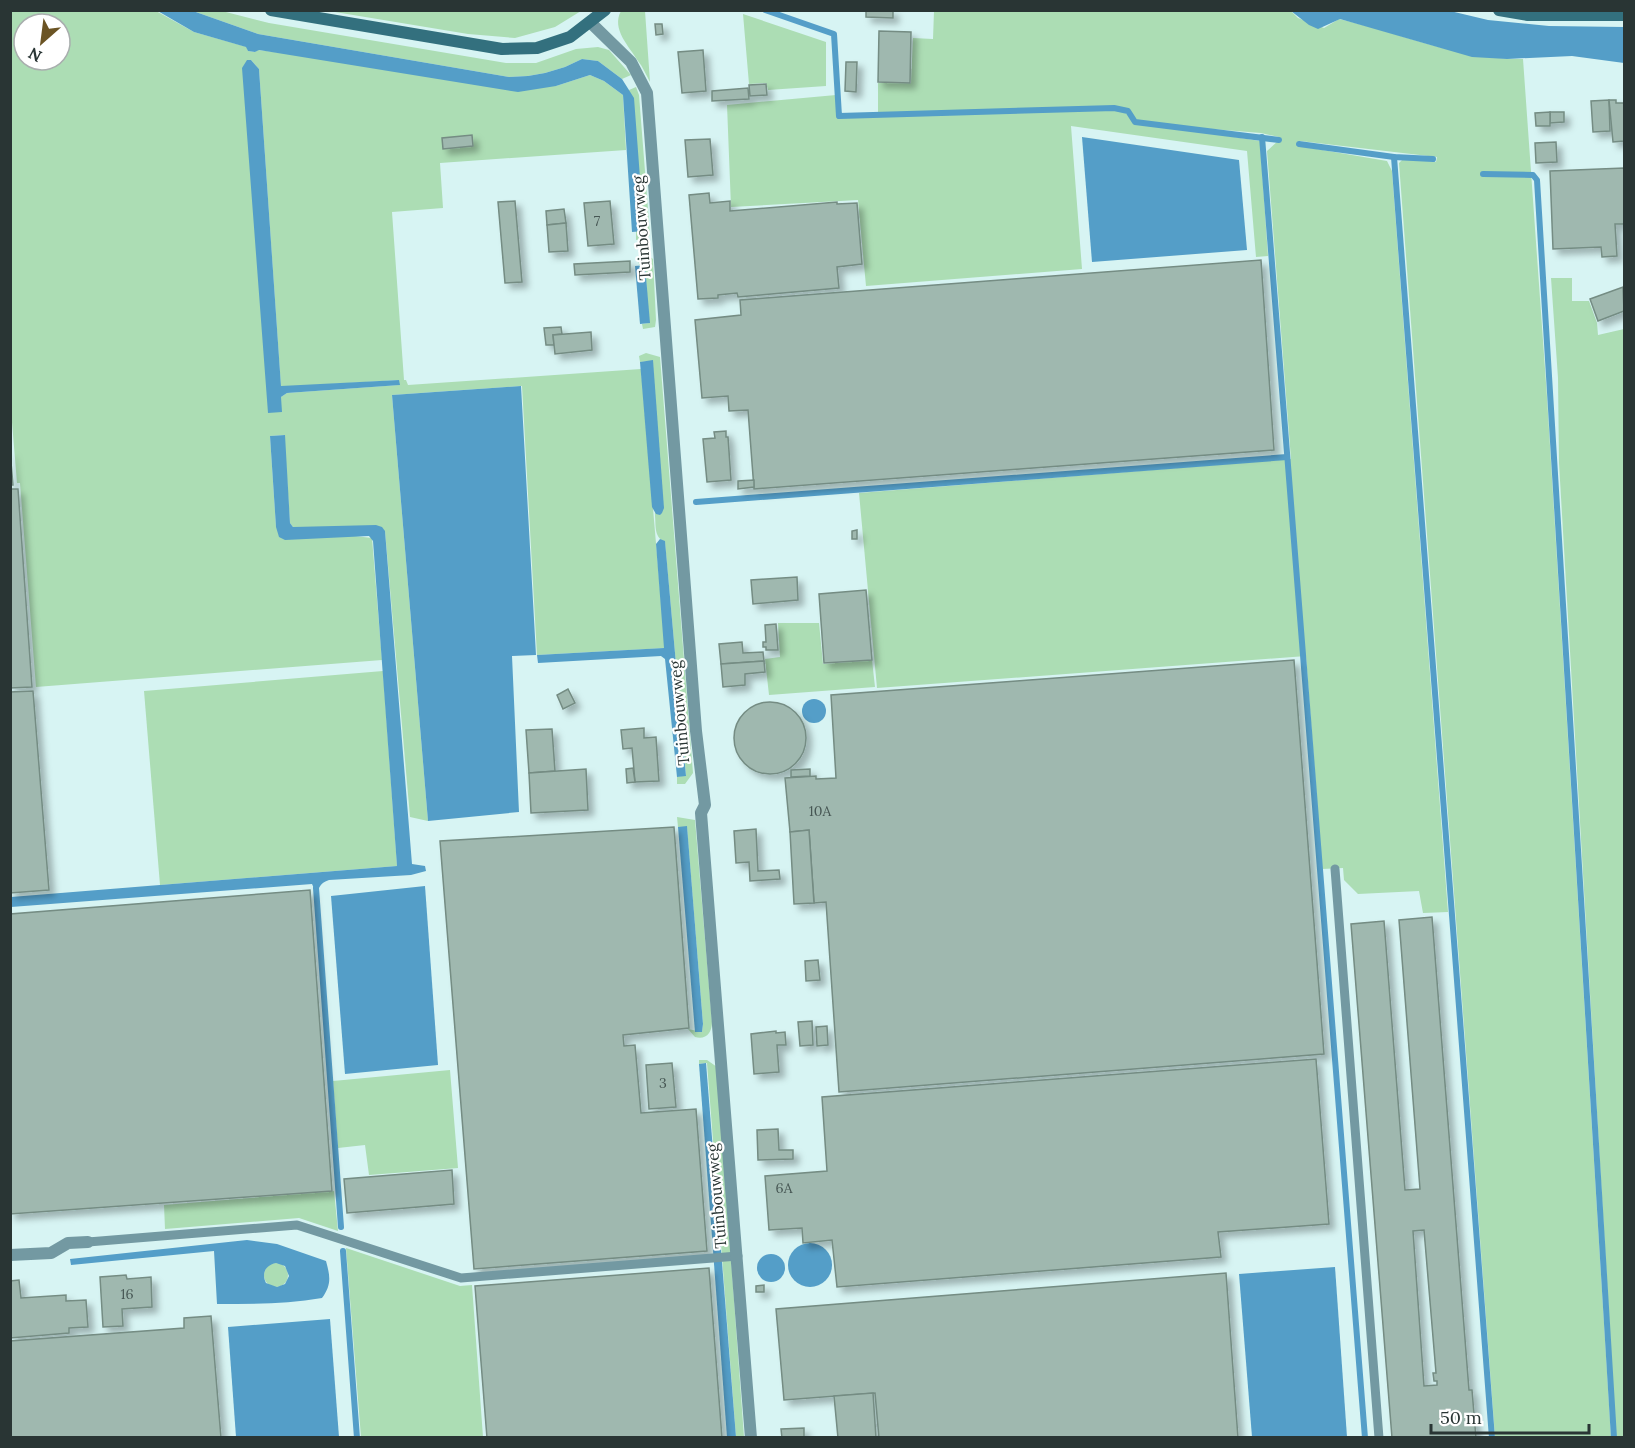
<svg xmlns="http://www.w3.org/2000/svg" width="1635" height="1448" font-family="Lora,serif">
	<defs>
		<filter id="shadow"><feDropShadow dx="5.5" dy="5.5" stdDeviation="3" flood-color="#0004"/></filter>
	</defs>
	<rect width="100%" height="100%" fill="#d7f4f3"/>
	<!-- green -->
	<g fill="#acddb4" fill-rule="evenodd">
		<path d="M10 11H156L194 32 247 47 248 51 255 52 258 50 556 86 590 75 604 81 623 95 626 150 440 163 443 208 392 212 404 380H406L408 385 641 369 665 648 537 655 522 386 392 395 428 821 410 817 385 531 293 527 290 523 284 435 270 436 276 527 372 538 382 660 36 687 20 483H17L10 398ZM24 24H60V60H24ZM251 60 259 69 281 387 399 380V385L287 393 281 397Z"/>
		<polygon points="193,11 222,11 269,23 506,63 536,63 576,49 598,47 609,50 631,75 622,79 598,61 582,59 565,67 545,73 528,76 509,77 258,34"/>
		<polygon points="329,11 581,10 581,11 555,27 515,38 468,34"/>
		<path d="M621 11H645L650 82C646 75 643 67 638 61 629 46 611 29 621 11Z"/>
		<path d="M934 11H1291L1298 18 1324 28 1339 19C1401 33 1459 60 1523 59L1547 397 1611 1437H1495L1399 163 1404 158 1436 162 1437 157 1300 141 1299 146 1387 161 1392 171 1448 912 1423 913 1419 891 1358 894 1344 880 1343 868 1322 869 1306 656 877 688 859 493 1291 459 1267 151 1279 140V137L1261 133 1150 124 1260 141 1268 256 1256 257 1247 151 1071 126 1082 269 866 286 858 200 731 207 727 105 836 95 839 116 878 114V83H911L913 38 933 39Z"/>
		<polygon points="743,14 826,42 826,86 768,90 766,83 749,84"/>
		<polygon points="636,87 639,95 650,235 647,238 636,240 636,231 644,231 629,90"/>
		<polygon points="638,256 649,256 653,259 656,320 655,327 643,329 642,324 649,323 645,265 639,265"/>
		<polygon points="1551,278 1572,278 1572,301 1589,301 1597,323 1598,335 1624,329 1624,1437 1616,1437 1559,463 1558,378"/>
		<path d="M646 353 660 357 693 773 685 784H677V777L686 775 665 542C654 537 656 527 655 516L653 361 640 362 639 356Z"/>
		<polygon points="778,623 819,623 823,664 872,660 875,687 769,695 765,659 780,657"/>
		<polygon points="383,671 397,866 160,885 144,691"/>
		<path d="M677 817 695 820 712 1022C712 1033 706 1040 695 1037L688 1029 702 1032 703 1024 687 827H678Z"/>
		<polygon points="699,1060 707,1060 717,1067 744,1437 736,1437 707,1063 699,1064"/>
		<polygon points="450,1070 458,1168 369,1175 365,1145 338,1148 333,1081"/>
		<polygon points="334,1191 338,1231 299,1218 165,1229 164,1205"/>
		<polygon points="346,1248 460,1286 472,1285 483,1437 361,1437"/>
		<circle cx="276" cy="1275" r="12"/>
	</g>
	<!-- water -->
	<g fill="#549ec8" fill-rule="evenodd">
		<polygon points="156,10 193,11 258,34 509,77 528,76 545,73 565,67 582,59 598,61 622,79 634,98 644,231 632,232 623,95 604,81 590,75 556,86 518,92 259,50 255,52 248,51 246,47 194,32"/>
		<polygon points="1446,10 1488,20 1549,26 1624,27 1624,63 1572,56 1507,59 1472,57 1340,19 1318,29 1309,25 1291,11"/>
		<polygon points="247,60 251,60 259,69 281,386 399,380 400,385 287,393 281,397 282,412 268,413 242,68"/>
		<polygon points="1082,137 1239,160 1247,250 1092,262"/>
		<polygon points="645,265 650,323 640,324 635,266"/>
		<polygon points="653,360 664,508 662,513 660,515 656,514 652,507 640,362"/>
		<polygon points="521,386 536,655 512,656 519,812 428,821 392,395"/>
		<path d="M285 435 290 523 293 527 376 525 382 527 385 531 412 864 425 866 426 871 411 875 329 880C320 883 319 887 317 895L312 884 11 907V897L397 866 373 541 369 536 285 540 279 537 276 527 270 436Z"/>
		<polygon points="660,539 665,541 686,776 677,777 665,659 661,656 538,663 537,655 664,648 656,544"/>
		<circle cx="814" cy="711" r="12"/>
		<polygon points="687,826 703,1024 702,1032 695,1032 678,827"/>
		<polygon points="425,886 438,1065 345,1074 331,896"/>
		<polygon points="706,1063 736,1437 727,1437 699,1064"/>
		<path d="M247 1240 277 1244 326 1261C330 1276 332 1284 322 1298 287 1304 252 1304 217 1304L214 1251 71 1265 70 1259ZM276 1263 285 1266 289 1276 285 1284 277 1287 266 1283C261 1273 266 1265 276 1263Z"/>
		<circle cx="810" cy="1265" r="22"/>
		<circle cx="771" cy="1268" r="14"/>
		<polygon points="1335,1267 1347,1437 1252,1437 1239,1274"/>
		<polygon points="330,1319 339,1437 236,1437 228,1327"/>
	</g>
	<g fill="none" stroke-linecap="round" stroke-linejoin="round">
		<!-- stream -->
		<g stroke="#549ec8" stroke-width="6">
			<polyline points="765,10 834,34 839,116 1114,108 1128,111 1135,122 1279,140"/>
			<polyline points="1262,137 1365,1438"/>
			<polyline points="1299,144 1394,157 1433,159"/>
			<polyline points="1394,157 1492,1438"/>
			<polyline points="1483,174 1533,175 1537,180 1614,1438"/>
			<polyline points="696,502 1287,457"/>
			<polyline points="316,888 341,1227"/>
			<polyline points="343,1251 357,1438"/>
		</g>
	</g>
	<!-- building -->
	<g fill="#9fb8af" stroke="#748c83" stroke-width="1.5" fill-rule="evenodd" filter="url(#shadow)">
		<polygon points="866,10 893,10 893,18 866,17"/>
		<polygon points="655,24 662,24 663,34 656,35"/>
		<polygon points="879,31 911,32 910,83 878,82"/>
		<polygon points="703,50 706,91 682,93 678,52"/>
		<polygon points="846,62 857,62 856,92 845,91"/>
		<polygon points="766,84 767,95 750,96 749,85"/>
		<polygon points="748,88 749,99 712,101 712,91"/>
		<polygon points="1609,100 1610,131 1593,132 1591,101"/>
		<polygon points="1609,100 1616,100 1616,103 1624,103 1624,141 1613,142"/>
		<polygon points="1550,112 1564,112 1564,122 1550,123"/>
		<polygon points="1550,112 1550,126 1536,126 1535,113"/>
		<polygon points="472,135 473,146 443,149 442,138"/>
		<polygon points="710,139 713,175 688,177 685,140"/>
		<polygon points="1556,142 1557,162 1536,163 1535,143"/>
		<polygon points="1624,168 1624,225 1624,224 1615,224 1617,256 1602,257 1601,247 1553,249 1550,171"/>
		<polygon points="709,193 710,203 730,201 730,211 837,202 837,204 857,203 862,264 837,267 839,288 738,297 737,293 718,295 718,298 698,299 689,195"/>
		<polygon points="515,201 522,282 505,283 498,202"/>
		<polygon points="610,201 614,244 588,246 584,203"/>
		<polygon points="564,209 566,223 547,225 546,211"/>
		<polygon points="566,223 568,251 549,252 547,225"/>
		<polygon points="1261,260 1274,450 754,489 748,410 729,411 728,396 702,398 695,320 741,315 740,300"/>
		<polygon points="630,261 630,272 575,275 574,264"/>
		<polygon points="1623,287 1624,311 1598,321 1590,299"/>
		<polygon points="561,327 562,334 553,335 554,345 546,345 544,328"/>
		<polygon points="591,332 592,350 555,354 553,335"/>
		<polygon points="726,431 726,437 728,437 731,480 707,482 703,439 715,438 714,432"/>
		<polygon points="10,451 13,485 10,485"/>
		<polygon points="754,480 754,487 738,489 738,481"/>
		<polygon points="10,489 18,489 32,687 10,688"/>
		<polygon points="857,530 857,539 852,539 852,531"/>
		<polygon points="797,577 798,600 753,604 751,580"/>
		<polygon points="866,590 872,660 824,663 819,594"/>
		<polygon points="776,624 778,650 766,650 766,647 763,647 763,642 766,642 765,625"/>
		<polygon points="742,642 743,653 763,652 764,661 721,664 719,644"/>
		<polygon points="1294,660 1324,1054 839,1092 826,902 814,903 809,830 790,832 785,778 816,776 816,779 836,778 831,695"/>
		<polygon points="764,661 765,672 745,674 745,685 723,687 721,664"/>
		<polygon points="568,689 575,703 563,709 557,695"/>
		<polygon points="33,691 49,890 10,893 10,692"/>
		<circle cx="770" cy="738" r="36"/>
		<polygon points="644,728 644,738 656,737 659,781 635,782 632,748 623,749 621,730"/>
		<polygon points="552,729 555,771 529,773 526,730"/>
		<polygon points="633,768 635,782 627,783 626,769"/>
		<polygon points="586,769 588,810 531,813 529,773"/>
		<polygon points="810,769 810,776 791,777 791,770"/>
		<polygon points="674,827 689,1028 623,1035 624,1046 635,1045 641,1113 696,1109 707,1251 474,1269 440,841"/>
		<polygon points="756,829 758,871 779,870 780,879 750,881 749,862 736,863 734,831"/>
		<polygon points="809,830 814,903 794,904 790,832"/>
		<polygon points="310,890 332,1191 10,1214 10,914"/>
		<path d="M1432 917 1469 1390H1472L1476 1438H1392L1351 924 1384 921 1405 1190 1420 1189 1399 920ZM1424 1230 1436 1373H1433L1434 1381H1437V1385L1424 1386 1413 1231Z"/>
		<polygon points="818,960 820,980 806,981 805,961"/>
		<polygon points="812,1021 813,1045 800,1046 798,1022"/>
		<polygon points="827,1026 828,1045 817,1046 816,1027"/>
		<polygon points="776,1031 776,1033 785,1032 786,1045 777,1045 779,1072 754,1074 751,1034"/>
		<polygon points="1316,1059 1329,1224 1218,1232 1221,1257 837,1287 832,1240 803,1243 802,1228 769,1230 765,1176 827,1171 822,1097"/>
		<polygon points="672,1063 676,1107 649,1109 646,1065"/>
		<polygon points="778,1129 779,1150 793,1150 793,1159 758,1160 757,1130"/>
		<polygon points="452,1170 454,1204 347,1213 344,1179"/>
		<polygon points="709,1268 722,1438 487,1438 475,1286"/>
		<polygon points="1226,1273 1238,1438 879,1438 875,1393 784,1400 776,1309"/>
		<polygon points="126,1275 127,1279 151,1277 152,1307 122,1309 123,1326 103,1327 100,1277"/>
		<polygon points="19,1280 21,1298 66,1295 66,1301 86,1300 88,1327 69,1328 69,1333 10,1338 10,1281"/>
		<polygon points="764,1285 764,1292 756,1292 756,1286"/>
		<polygon points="211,1316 221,1438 10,1438 10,1341 184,1328 184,1318"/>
		<polygon points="873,1393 876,1438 838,1438 834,1396"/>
		<polygon points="804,1428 804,1438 782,1438 781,1429"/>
	</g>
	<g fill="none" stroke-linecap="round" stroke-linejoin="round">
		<!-- lane -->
		<g stroke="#7399a2" stroke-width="9">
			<polyline points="1335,869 1379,1438"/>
			<polyline points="88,1242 297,1225 461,1278 738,1256"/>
		</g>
		<!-- street -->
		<g stroke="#7399a2" stroke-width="12">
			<polyline points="591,23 631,62 647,93 696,731 705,805 701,813 751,1438"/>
			<polyline points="10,1255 51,1253 68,1243 88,1242"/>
		</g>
		<!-- secondary -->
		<g stroke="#33707e" stroke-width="12">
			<polyline points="271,10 502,49 537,48 570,37 605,10"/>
			<polyline points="1499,10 1528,15 1624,15"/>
		</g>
	</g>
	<g text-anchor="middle" stroke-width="4.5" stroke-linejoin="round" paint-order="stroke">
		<!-- number labels -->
		<g font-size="14" fill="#465653">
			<text x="597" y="226">7</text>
			<text x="820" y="816">10A</text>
			<text x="663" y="1088">3</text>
			<text x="784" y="1193">6A</text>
			<text x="127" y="1299">16</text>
		</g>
		<!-- street labels -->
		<g font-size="16" fill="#293534" stroke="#fff">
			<text transform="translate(641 228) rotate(-94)" y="6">Tuinbouwweg</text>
			<text transform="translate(679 713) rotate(-95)" y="6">Tuinbouwweg</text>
			<text transform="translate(716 1196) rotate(-95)" y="6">Tuinbouwweg</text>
		</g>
	</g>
	<!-- border -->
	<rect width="1635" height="1448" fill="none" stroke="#293534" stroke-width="24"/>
	<!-- north arrow -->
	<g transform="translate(42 42) rotate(208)"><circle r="28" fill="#ffffff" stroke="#a9aeae" stroke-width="1.5"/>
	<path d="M0-4.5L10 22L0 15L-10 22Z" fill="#6b5424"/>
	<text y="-9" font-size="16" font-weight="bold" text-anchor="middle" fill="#293534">N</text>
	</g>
	<!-- scale -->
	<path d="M1431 1424v9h158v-9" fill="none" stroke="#293534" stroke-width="3"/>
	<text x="1440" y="1424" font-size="18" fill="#293534" stroke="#ffffff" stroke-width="4.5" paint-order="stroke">50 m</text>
</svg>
